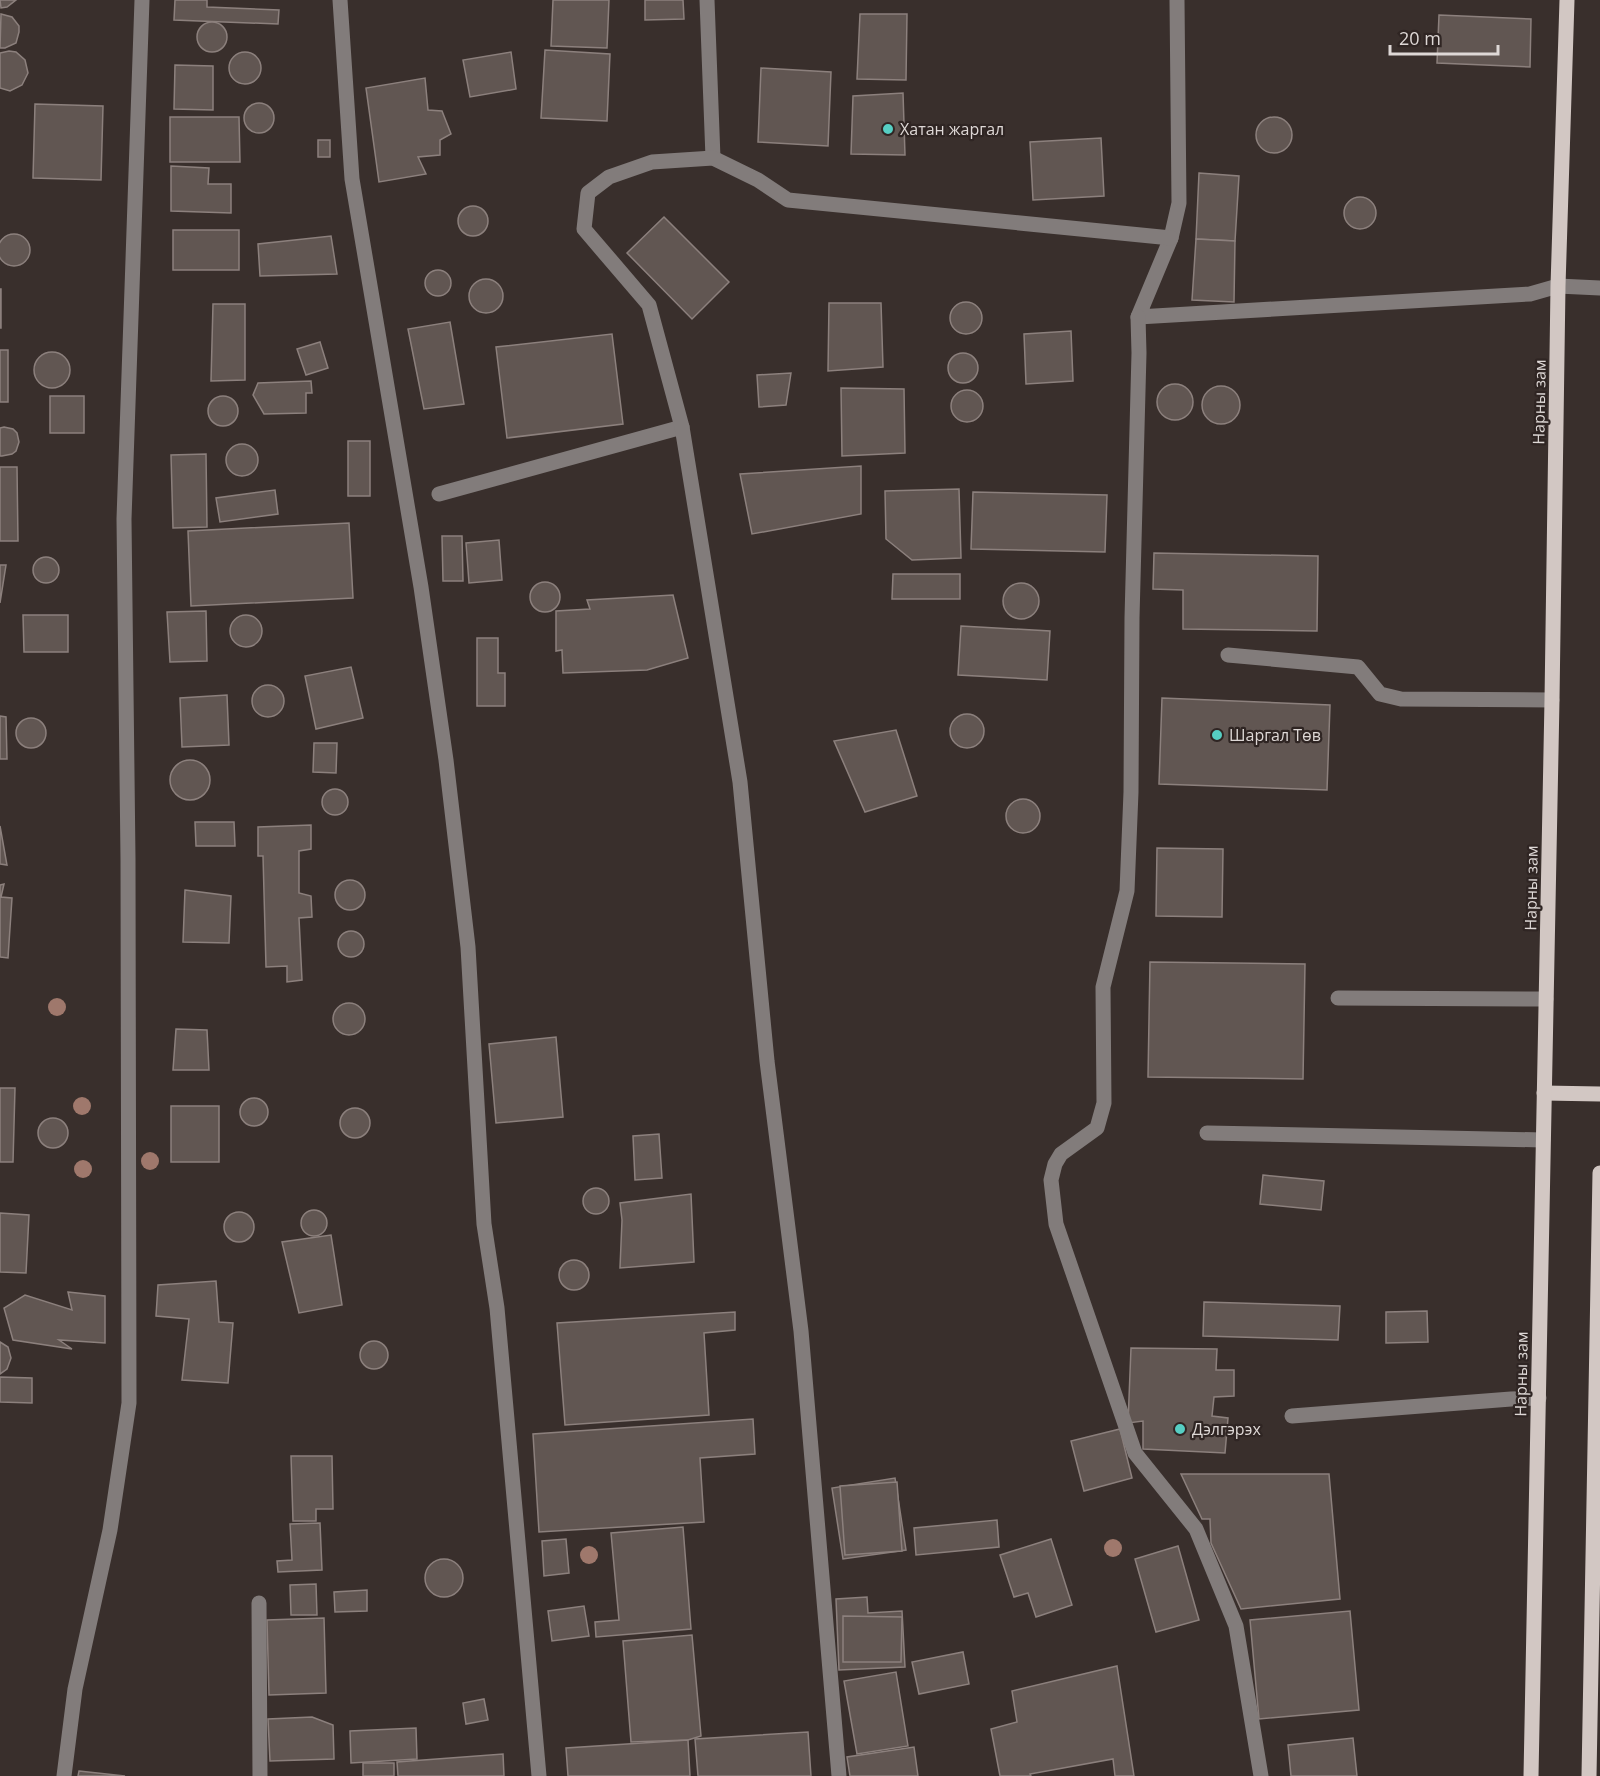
<svg xmlns="http://www.w3.org/2000/svg" width="1600" height="1776" font-family="'Open Sans',sans-serif">
	<rect width="100%" height="100%" fill="#392f2c"/>
	<!-- building -->
	<g fill="#615652" stroke="#8c807d" stroke-width="1.5">
		<polygon points="0,0 16,0 7,7 1,8"/>
		<polygon points="175,0 207,0 207,7 279,10 278,24 174,20"/>
		<polygon points="553,0 609,0 607,48 551,46"/>
		<polygon points="645,0 683,0 684,19 645,20"/>
		<polygon points="1,14 12,17 19,26 19,32 16,43 5,48 0,48"/>
		<polygon points="860,14 907,14 906,80 857,79"/>
		<polygon points="1439,15 1531,19 1530,67 1437,63"/>
		<circle cx="212" cy="37" r="15"/>
		<polygon points="545,50 610,54 607,121 541,118"/>
		<polygon points="9,51 16,52 25,60 28,73 22,85 10,91 0,88 0,53"/>
		<circle cx="245" cy="68" r="16"/>
		<polygon points="511,52 516,89 470,97 463,60"/>
		<polygon points="175,65 213,66 213,110 174,109"/>
		<polygon points="761,68 831,72 828,146 758,142"/>
		<polygon points="425,78 428,110 442,111 451,134 440,140 440,155 418,157 426,174 379,182 366,88"/>
		<polygon points="903,93 905,155 851,154 853,96"/>
		<circle cx="259" cy="118" r="15"/>
		<polygon points="35,104 103,106 101,180 33,178"/>
		<polygon points="170,117 239,117 240,162 170,162"/>
		<circle cx="1274" cy="135" r="18"/>
		<polygon points="1101,138 1104,196 1033,200 1030,142"/>
		<rect x="318" y="140" width="12" height="17"/>
		<polygon points="171,166 209,168 208,184 231,184 231,213 171,211"/>
		<polygon points="1199,173 1239,176 1235,241 1196,239"/>
		<circle cx="1360" cy="213" r="16"/>
		<circle cx="473" cy="221" r="15"/>
		<polygon points="664,217 729,282 692,319 627,253"/>
		<rect x="173" y="230" width="66" height="40"/>
		<circle cx="14" cy="250" r="16"/>
		<polygon points="331,236 337,274 260,276 258,244"/>
		<polygon points="1196,239 1235,241 1234,302 1192,300"/>
		<circle cx="438" cy="283" r="13"/>
		<circle cx="486" cy="296" r="17"/>
		<rect x="0" y="289" width="1" height="39"/>
		<circle cx="966" cy="318" r="16"/>
		<polygon points="829,303 881,303 883,367 828,371"/>
		<polygon points="213,304 245,304 245,380 211,381"/>
		<polygon points="450,322 464,404 424,409 408,329"/>
		<polygon points="1071,331 1073,381 1026,384 1024,334"/>
		<polygon points="612,334 623,424 507,438 496,347"/>
		<polygon points="320,342 328,368 306,375 297,349"/>
		<rect x="0" y="350" width="8" height="52"/>
		<circle cx="52" cy="370" r="18"/>
		<circle cx="963" cy="368" r="15"/>
		<polygon points="791,373 786,405 759,407 757,375"/>
		<polygon points="311,381 312,393 306,393 306,413 264,414 253,395 258,383"/>
		<circle cx="1175" cy="402" r="18"/>
		<circle cx="1221" cy="405" r="19"/>
		<polygon points="841,388 904,389 905,453 842,456"/>
		<circle cx="967" cy="406" r="16"/>
		<circle cx="223" cy="411" r="15"/>
		<rect x="50" y="396" width="34" height="37"/>
		<polygon points="4,427 13,429 17,433 19,442 16,451 12,454 2,456 0,456 0,428"/>
		<rect x="348" y="441" width="22" height="55"/>
		<circle cx="242" cy="460" r="16"/>
		<polygon points="206,454 207,527 173,528 171,455"/>
		<polygon points="861,466 861,514 752,534 740,474"/>
		<polygon points="0,467 17,467 18,541 0,541"/>
		<polygon points="959,489 961,558 912,560 886,539 885,491"/>
		<polygon points="275,490 278,514 220,522 216,498"/>
		<polygon points="973,492 1107,495 1105,552 971,549"/>
		<polygon points="349,523 353,598 191,606 188,531"/>
		<polygon points="442,536 462,536 463,581 443,581"/>
		<polygon points="499,540 502,580 469,583 466,543"/>
		<polygon points="1154,553 1318,556 1317,631 1183,629 1183,590 1153,589"/>
		<circle cx="46" cy="570" r="13"/>
		<polygon points="0,565 6,565 0,603"/>
		<polygon points="893,574 960,574 960,599 892,599"/>
		<circle cx="545" cy="597" r="15"/>
		<circle cx="1021" cy="601" r="18"/>
		<polygon points="673,595 688,658 647,670 563,673 562,650 556,651 556,611 590,609 587,600"/>
		<polygon points="206,611 207,661 170,662 167,612"/>
		<circle cx="246" cy="631" r="16"/>
		<polygon points="23,615 68,615 68,652 24,652"/>
		<polygon points="961,626 1050,631 1047,680 958,675"/>
		<polygon points="477,638 498,638 498,673 505,673 505,706 477,706"/>
		<polygon points="351,667 363,718 316,729 305,676"/>
		<circle cx="268" cy="701" r="16"/>
		<polygon points="227,695 229,745 182,747 180,698"/>
		<polygon points="1162,698 1330,705 1327,790 1159,784"/>
		<circle cx="967" cy="731" r="17"/>
		<polygon points="0,716 6,717 7,759 0,759"/>
		<circle cx="31" cy="733" r="15"/>
		<polygon points="896,730 917,796 865,812 834,741"/>
		<polygon points="314,743 337,743 336,773 313,772"/>
		<circle cx="190" cy="780" r="20"/>
		<circle cx="335" cy="802" r="13"/>
		<circle cx="1023" cy="816" r="17"/>
		<polygon points="195,822 234,822 235,846 196,846"/>
		<polygon points="311,825 311,849 299,851 299,893 311,896 312,917 299,918 302,980 287,982 287,966 266,967 263,856 258,856 258,827"/>
		<polygon points="0,826 7,865 0,864"/>
		<polygon points="1157,848 1223,849 1222,917 1156,916"/>
		<circle cx="350" cy="895" r="15"/>
		<polygon points="4,884 1,897 12,898 8,958 0,957 0,885"/>
		<polygon points="185,890 231,896 229,943 183,942"/>
		<circle cx="351" cy="944" r="13"/>
		<polygon points="1150,962 1305,964 1303,1079 1148,1077"/>
		<circle cx="349" cy="1019" r="16"/>
		<polygon points="176,1029 207,1030 209,1070 173,1070"/>
		<polygon points="556,1037 563,1117 496,1123 489,1044"/>
		<polygon points="0,1088 15,1088 13,1162 0,1162"/>
		<circle cx="254" cy="1112" r="14"/>
		<rect x="171" y="1106" width="48" height="56"/>
		<circle cx="355" cy="1123" r="15"/>
		<circle cx="53" cy="1133" r="15"/>
		<polygon points="659,1134 662,1178 635,1180 633,1136"/>
		<polygon points="1263,1175 1324,1181 1321,1210 1260,1204"/>
		<circle cx="596" cy="1201" r="13"/>
		<polygon points="691,1194 694,1262 620,1268 622,1220 620,1203"/>
		<circle cx="314" cy="1223" r="13"/>
		<circle cx="239" cy="1227" r="15"/>
		<polygon points="0,1213 29,1215 26,1273 0,1272"/>
		<polygon points="331,1235 342,1305 299,1313 282,1242"/>
		<circle cx="574" cy="1275" r="15"/>
		<polygon points="216,1281 219,1322 233,1323 228,1383 182,1380 189,1319 156,1316 158,1285"/>
		<polygon points="68,1292 105,1296 105,1343 59,1340 72,1349 13,1340 4,1308 25,1295 72,1310"/>
		<polygon points="1204,1302 1340,1306 1338,1340 1203,1336"/>
		<polygon points="1427,1311 1428,1342 1386,1343 1386,1312"/>
		<polygon points="735,1312 735,1330 704,1333 709,1415 565,1425 557,1323"/>
		<circle cx="374" cy="1355" r="14"/>
		<polygon points="0,1342 8,1347 11,1358 7,1369 0,1374"/>
		<polygon points="1131,1348 1217,1349 1216,1370 1234,1370 1234,1396 1214,1397 1212,1416 1228,1418 1225,1453 1143,1449 1143,1421 1128,1423"/>
		<polygon points="0,1377 32,1378 32,1403 0,1402"/>
		<polygon points="753,1419 755,1454 700,1458 704,1522 539,1532 533,1434"/>
		<polygon points="1120,1429 1132,1478 1084,1491 1071,1441"/>
		<polygon points="291,1456 332,1456 333,1509 316,1509 316,1521 293,1521"/>
		<polygon points="1181,1474 1329,1474 1340,1599 1241,1609 1211,1543 1210,1519 1202,1519"/>
		<polygon points="895,1478 906,1550 843,1559 832,1488"/>
		<polygon points="897,1482 902,1551 845,1555 840,1486"/>
		<polygon points="997,1520 999,1547 916,1555 914,1528"/>
		<polygon points="320,1523 322,1570 278,1572 277,1561 292,1560 290,1524"/>
		<polygon points="683,1527 691,1629 596,1637 595,1622 619,1620 611,1533"/>
		<polygon points="566,1539 569,1573 544,1576 542,1541"/>
		<polygon points="1051,1539 1072,1605 1036,1617 1028,1593 1014,1597 1000,1555"/>
		<polygon points="1178,1546 1199,1620 1156,1632 1135,1559"/>
		<circle cx="444" cy="1578" r="19"/>
		<polygon points="316,1584 317,1615 291,1615 290,1585"/>
		<polygon points="367,1590 367,1611 335,1612 334,1592"/>
		<polygon points="867,1597 868,1613 902,1611 905,1667 839,1670 836,1599"/>
		<polygon points="584,1606 589,1636 552,1641 548,1611"/>
		<polygon points="1350,1611 1359,1710 1259,1719 1250,1620"/>
		<polygon points="843,1616 902,1617 901,1662 843,1662"/>
		<polygon points="324,1618 326,1693 269,1695 267,1620"/>
		<polygon points="692,1635 701,1736 688,1740 631,1742 623,1641"/>
		<polygon points="963,1652 969,1684 919,1694 912,1662"/>
		<polygon points="1117,1666 1134,1776 1115,1776 1113,1759 1030,1774 1031,1776 1000,1776 991,1729 1017,1722 1012,1691"/>
		<polygon points="896,1672 908,1746 857,1754 844,1681"/>
		<polygon points="484,1699 488,1720 466,1724 463,1703"/>
		<polygon points="312,1717 333,1725 334,1759 270,1761 268,1719"/>
		<polygon points="416,1728 417,1759 351,1763 350,1731"/>
		<polygon points="808,1732 811,1776 698,1776 695,1739"/>
		<polygon points="1353,1738 1357,1776 1291,1776 1288,1745"/>
		<polygon points="688,1740 690,1776 568,1776 566,1748"/>
		<polygon points="914,1747 918,1776 850,1776 847,1757"/>
		<polygon points="503,1754 504,1776 398,1776 397,1762"/>
		<rect x="363" y="1763" width="31" height="13"/>
		<polygon points="79,1771 125,1776 78,1776"/>
	</g>
	<g fill="none" stroke-linecap="round" stroke-linejoin="round">
		<!-- minor -->
		<g stroke="#827c7b" stroke-width="15">
			<polyline points="340,0 352,179 421,587 446,760 468,947 484,1224 497,1308 539,1776"/>
			<polyline points="707,0 713,158"/>
			<polyline points="1177,0 1179,203 1171,238 1138,317 1530,294 1558,286 1600,288"/>
			<polyline points="1138,317 1139,353 1132,618 1131,792 1127,891 1103,987 1104,1103 1097,1128 1061,1154 1055,1164 1051,1180 1056,1224 1135,1453 1196,1529 1236,1626 1261,1776"/>
			<polyline points="439,494 682,427"/>
			<polyline points="1228,655 1358,667 1380,694 1401,699 1552,700"/>
			<polyline points="1338,998 1546,999"/>
			<polyline points="1207,1133 1543,1140"/>
			<polyline points="1292,1416 1511,1399 1539,1398"/>
			<polyline points="259,1603 260,1776"/>
			<polyline points="64,1776 75,1689 110,1530 129,1403 128,859 124,519 142,0"/>
			<polyline points="839,1776 801,1331 767,1061 740,782 682,427 649,305 584,229 588,193 609,177 652,162 713,158 758,180 788,200 1171,238"/>
		</g>
		<!-- major -->
		<g stroke="#d2c7c3" stroke-width="15">
			<polyline points="1544,1093 1600,1094"/>
			<polyline points="1531,1776 1552,700 1558,286 1567,0"/>
			<polyline points="1589,1776 1600,1173"/>
		</g>
	</g>
	<!-- trees -->
	<g fill="#9f786c">
		<circle cx="57" cy="1007" r="9"/>
		<circle cx="82" cy="1106" r="9"/>
		<circle cx="150" cy="1161" r="9"/>
		<circle cx="83" cy="1169" r="9"/>
		<circle cx="1113" cy="1548" r="9"/>
		<circle cx="589" cy="1555" r="9"/>
	</g>
	<!-- markers -->
	<g fill="#56cec3" stroke="#2f2523" stroke-width="2">
		<circle cx="888" cy="129" r="6"/>
		<circle cx="1217" cy="735" r="6"/>
		<circle cx="1180" cy="1429" r="6"/>
	</g>
	<g text-anchor="middle" stroke-width="4.5" stroke-linejoin="round" paint-order="stroke">
		<!-- poi labels -->
		<g font-size="16" fill="#ded8d6" stroke="#2f2523" text-anchor="start">
			<text x="900" y="135">Хатан жаргал</text>
			<text x="1229" y="741">Шаргал Төв</text>
			<text x="1192" y="1435">Дэлгэрэх</text>
		</g>
		<!-- street labels -->
		<g font-size="16" fill="#ded8d6" stroke="#2f2523">
			<text transform="translate(1539 402) rotate(-89)" y="6">Нарны зам</text>
			<text transform="translate(1531 888) rotate(-89)" y="6">Нарны зам</text>
			<text transform="translate(1521 1374) rotate(-89)" y="6">Нарны зам</text>
		</g>
	</g>
	<!-- scale -->
	<path d="M1390 45v9h108v-9" fill="none" stroke="#ded8d6" stroke-width="3"/>
	<text x="1399" y="45" font-size="18" fill="#ded8d6" stroke="#2f2523" stroke-width="4.5" paint-order="stroke">20 m</text>
</svg>
